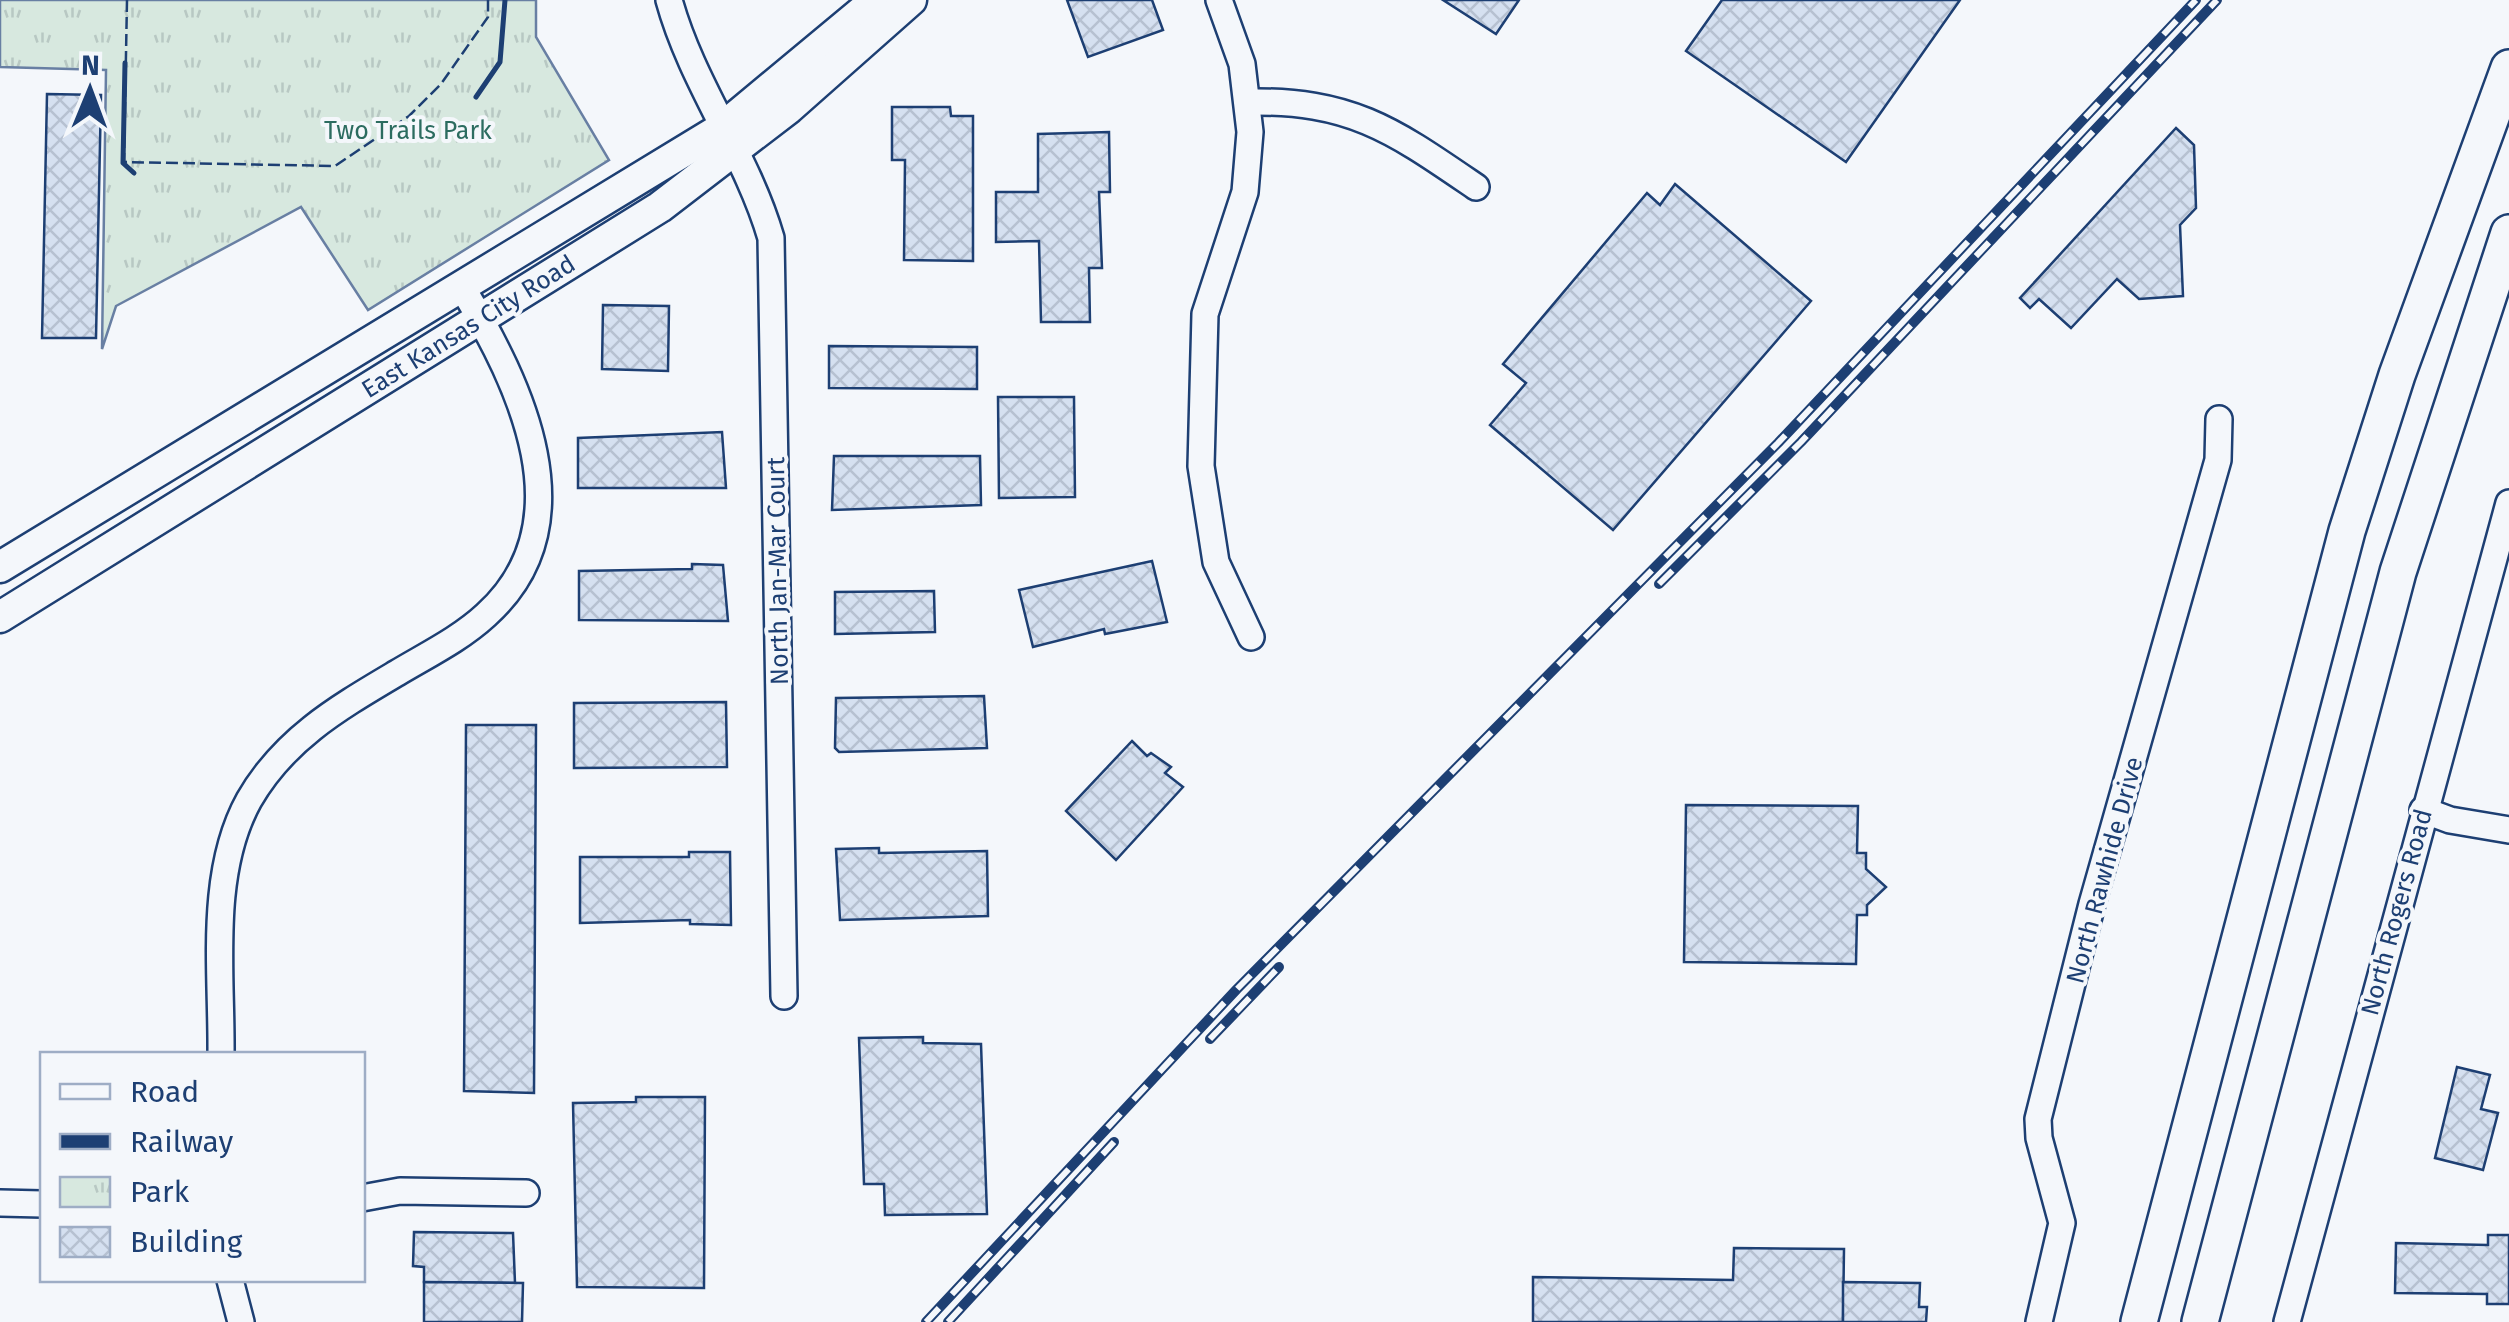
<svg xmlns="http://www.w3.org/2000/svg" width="2509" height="1322" font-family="'Fira Sans',sans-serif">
	<defs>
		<pattern id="park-tufts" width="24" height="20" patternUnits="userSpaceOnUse" patternTransform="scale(2.5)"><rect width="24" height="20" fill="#d7e8df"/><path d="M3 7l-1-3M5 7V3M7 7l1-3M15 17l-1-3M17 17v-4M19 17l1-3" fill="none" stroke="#b8c8c3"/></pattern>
		<pattern id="building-cross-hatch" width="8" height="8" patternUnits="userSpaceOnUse" patternTransform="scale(2.5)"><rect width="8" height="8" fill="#d5e0f0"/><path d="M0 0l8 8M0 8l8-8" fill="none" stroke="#b6c1d1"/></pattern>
	</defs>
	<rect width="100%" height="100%" fill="#f4f7fb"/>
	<!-- park -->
	<polygon fill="url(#park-tufts)" stroke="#687fa3" stroke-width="2.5" points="0,0 536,0 536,37 609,160 368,310 301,207 116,306 102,349 106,70 0,67"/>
	<!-- building -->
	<g fill="url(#building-cross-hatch)" stroke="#1d3f73" stroke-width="2.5">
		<polygon points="1067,0 1152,0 1163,30 1088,57"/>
		<polygon points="1443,0 1519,0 1496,34"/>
		<polygon points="1722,0 1960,0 1846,162 1686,51"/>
		<polygon points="47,94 101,95 96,338 42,338"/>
		<polygon points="892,107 950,107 951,116 973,116 973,261 904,260 905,160 892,160"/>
		<polygon points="2176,128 2194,145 2196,208 2180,225 2183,296 2139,299 2117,279 2071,328 2039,299 2030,308 2020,298"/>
		<polygon points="1109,132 1110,192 1099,192 1102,268 1089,268 1090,322 1041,322 1039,241 996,242 996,192 1038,192 1038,134"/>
		<polygon points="1675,184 1811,301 1613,530 1490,425 1526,383 1503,364 1647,193 1660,205"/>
		<polygon points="603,305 669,306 668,371 602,369"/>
		<polygon points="829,346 977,347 977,389 829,388"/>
		<polygon points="998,397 1074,397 1075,497 999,498"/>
		<polygon points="722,432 726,488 578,488 578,438"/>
		<polygon points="834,456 980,456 981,505 832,510"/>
		<polygon points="1152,561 1167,622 1105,634 1104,629 1033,647 1019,590"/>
		<polygon points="692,564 723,565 728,621 579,620 579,571 692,569"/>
		<polygon points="934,591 935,632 835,634 835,592"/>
		<polygon points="984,696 987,748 839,752 835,748 836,698"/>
		<polygon points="726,702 727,767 574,768 574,703"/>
		<polygon points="466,725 536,725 534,1093 464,1091"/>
		<polygon points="1132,741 1147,756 1151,753 1171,767 1165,773 1183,787 1116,860 1066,811"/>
		<polygon points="1686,805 1858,806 1857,853 1866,853 1866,869 1886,887 1867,905 1867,915 1857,915 1856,964 1684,962"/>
		<polygon points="879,848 879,853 987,851 988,916 840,920 836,849"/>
		<polygon points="689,852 730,852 731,925 690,924 690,920 580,923 580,857 689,857"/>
		<polygon points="923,1037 923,1043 981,1044 987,1214 885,1215 884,1184 864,1184 859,1038"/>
		<polygon points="2457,1067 2490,1075 2481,1109 2498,1113 2483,1170 2435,1158"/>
		<polygon points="636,1097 705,1097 704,1288 577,1287 573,1103 636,1102"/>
		<polygon points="414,1232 513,1233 515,1283 424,1282 424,1267 413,1266"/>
		<polygon points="2488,1235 2509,1235 2509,1304 2487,1304 2487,1294 2395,1293 2396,1243 2488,1245"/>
		<polygon points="1734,1248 1844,1249 1843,1322 1533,1322 1533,1277 1733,1280"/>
		<polygon points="424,1282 523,1283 522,1322 424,1322"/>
		<polygon points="1843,1282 1920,1283 1919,1307 1927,1307 1926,1322 1843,1322"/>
	</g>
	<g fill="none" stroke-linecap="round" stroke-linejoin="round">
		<!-- minor casing -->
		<g stroke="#1d3f73" stroke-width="30">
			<g id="minor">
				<path d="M669 0C692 84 747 155 771 238L784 996"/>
				<polyline points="1219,0 1242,64 1250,132 1245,192 1205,314 1201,466 1216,562 1251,637"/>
				<path d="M1248 102C1352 100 1394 131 1476 187"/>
				<polyline points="2423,810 2450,820 2509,830"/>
				<path d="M221 1054C222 973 208 874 249 800 284 739 338 708 397 673 427 655 460 639 486 615 588 523 520 384 463 289"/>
				<polyline points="362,1198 400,1191 526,1193"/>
				<polyline points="0,1203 42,1204"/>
				<polyline points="230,1280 241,1322"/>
				<polyline points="2039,1322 2062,1223 2039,1138 2038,1119 2092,904 2218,460 2219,419"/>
				<polyline points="2287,1322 2509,503"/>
			</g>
		</g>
		<!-- major casing -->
		<g stroke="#1d3f73" stroke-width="35">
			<g id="major">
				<polyline points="0,567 722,128 876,0"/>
				<polyline points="0,617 660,207 789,108 911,0"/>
			</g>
		</g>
		<!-- highway casing -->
		<g stroke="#1d3f73" stroke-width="40">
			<g id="highway">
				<polyline points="2139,1322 2347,531 2397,375 2509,68"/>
				<polyline points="2200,1322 2398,572 2509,233"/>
			</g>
		</g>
		<!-- minor -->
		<use href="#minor" stroke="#f4f7fb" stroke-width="25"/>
		<!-- major -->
		<use href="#major" stroke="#f4f7fb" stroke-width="30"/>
		<!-- highway -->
		<use href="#highway" stroke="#f4f7fb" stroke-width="35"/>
		<!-- rail casing -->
		<g stroke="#1d3f73" stroke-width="10">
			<g id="rail">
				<polyline points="1659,584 1801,442 2217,0"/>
				<polyline points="1210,1039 1279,967"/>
				<polyline points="926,1322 1237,989 1778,443 2196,0"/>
				<polyline points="948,1322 1114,1142"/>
			</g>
		</g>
		<!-- rail -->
		<use href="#rail" stroke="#f4f7fb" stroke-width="6" stroke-dasharray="19" stroke-linecap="butt"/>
		<!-- fence -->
		<polyline stroke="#1d3f73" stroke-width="2.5" stroke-dasharray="12 5" stroke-linecap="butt" points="127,0 124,162 335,166 409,116 441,84 488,17 488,0"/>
		<!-- wall -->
		<g stroke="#1d3f73" stroke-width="5">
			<polyline points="125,63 123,163 134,173"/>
			<polyline points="476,97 500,62 505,0"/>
		</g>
	</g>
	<g text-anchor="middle" stroke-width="8" stroke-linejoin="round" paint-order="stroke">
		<!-- park labels -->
		<g font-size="25" fill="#2c6c60" stroke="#f4f7fb">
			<text x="408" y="139">Two Trails Park</text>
		</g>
		<!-- street labels -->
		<g font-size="25" fill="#1d3f73" stroke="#f4f7fb">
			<text transform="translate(468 326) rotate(-32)" y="9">East Kansas City Road</text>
			<text transform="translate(777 571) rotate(-91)" y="9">North Jan-Mar Court</text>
			<text transform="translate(2104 870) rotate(-75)" y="9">North Rawhide Drive</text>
			<text transform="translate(2396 912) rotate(-75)" y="9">North Rogers Road</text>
		</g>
	</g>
	<!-- legend -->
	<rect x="40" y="1052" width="325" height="230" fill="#f4f7fb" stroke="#9eadc5" stroke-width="2.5"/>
	<rect x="60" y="1084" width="50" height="15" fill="#f4f7fb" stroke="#9eadc5" stroke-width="2.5"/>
	<text x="130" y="1102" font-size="30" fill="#1d3f73">Road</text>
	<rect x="60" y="1134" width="50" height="15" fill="#1d3f73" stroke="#9eadc5" stroke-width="2.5"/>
	<text x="130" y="1152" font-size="30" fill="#1d3f73">Railway</text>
	<rect x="60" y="1177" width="50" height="30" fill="url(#park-tufts)" stroke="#9eadc5" stroke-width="2.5"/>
	<text x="130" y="1202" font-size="30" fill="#1d3f73">Park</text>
	<rect x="60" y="1227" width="50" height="30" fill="url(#building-cross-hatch)" stroke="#9eadc5" stroke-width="2.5"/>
	<text x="130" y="1252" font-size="30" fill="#1d3f73">Building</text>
	<!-- north arrow -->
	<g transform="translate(90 90) rotate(1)" stroke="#f4f7fb" stroke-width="8" paint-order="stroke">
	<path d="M0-8L18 38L0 25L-18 38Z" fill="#1d3f73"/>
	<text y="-15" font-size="28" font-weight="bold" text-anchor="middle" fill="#1d3f73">N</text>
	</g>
</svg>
